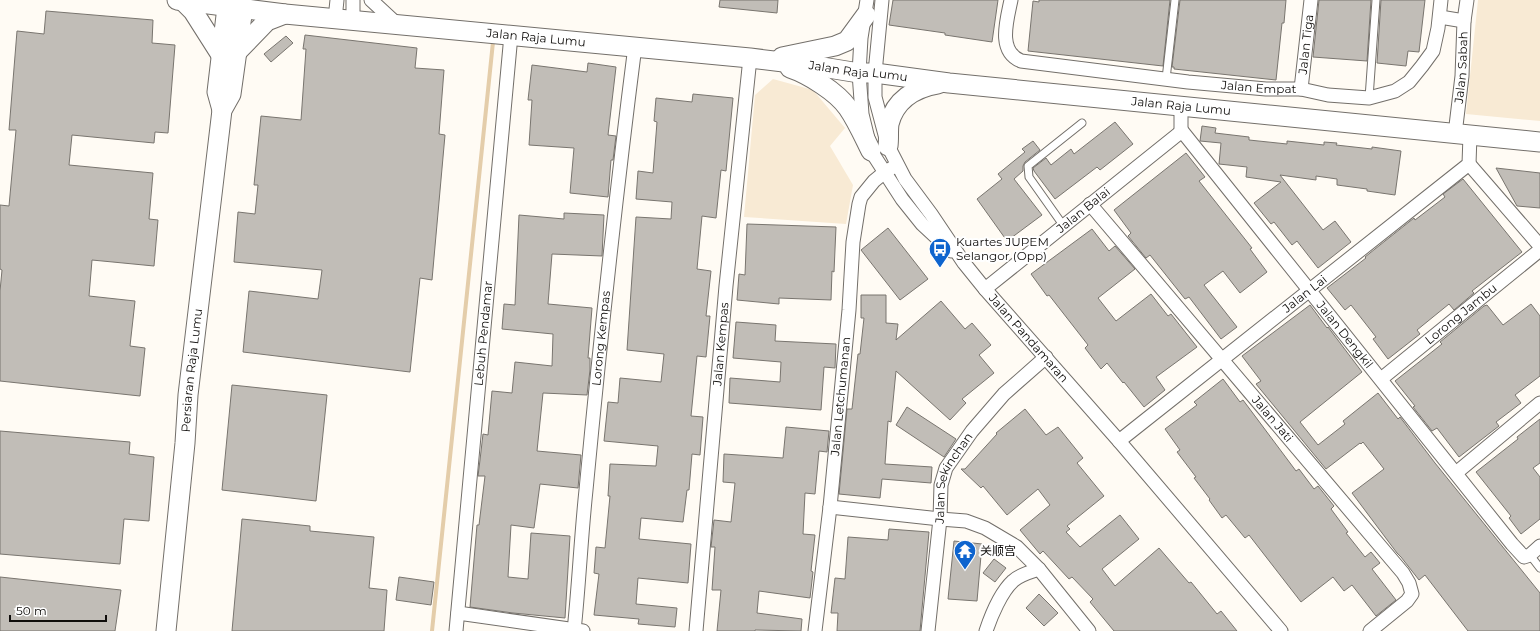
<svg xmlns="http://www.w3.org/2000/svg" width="1540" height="631" font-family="Montserrat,'Noto Sans SC',sans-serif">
	<rect width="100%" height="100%" fill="#fffbf4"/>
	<!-- green -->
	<g fill="#f8ead4">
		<polygon points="1478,0 1540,0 1540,121 1466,114"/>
		<polygon points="773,79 813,90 845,128 830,146 853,185 846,224 744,217 755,95"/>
	</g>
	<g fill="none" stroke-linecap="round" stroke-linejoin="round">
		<!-- stream -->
		<polyline stroke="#e4cdaa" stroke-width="4" points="432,631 493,42"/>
	</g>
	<!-- building -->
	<g fill="#c1bdb7" stroke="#79756f">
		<polygon points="720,0 778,0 777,13 719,7"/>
		<polygon points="893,0 998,0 992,42 945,35 945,33 889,25"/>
		<polygon points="1039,0 1170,0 1163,66 1028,51 1033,1 1039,2"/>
		<polygon points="1180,0 1286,0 1284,23 1282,23 1276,80 1174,69 1174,67 1172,67"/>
		<polygon points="1319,0 1371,0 1367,61 1313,57"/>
		<polygon points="1381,0 1425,0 1419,52 1408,51 1406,66 1377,63"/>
		<polygon points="46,11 153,20 152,43 175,45 168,133 155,132 154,143 72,135 69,165 153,173 149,219 158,220 154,266 92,260 89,296 135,301 130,346 145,348 140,396 0,381 0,291 2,270 0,269 0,205 9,206 16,130 9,130 17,31 44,34"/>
		<polygon points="305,35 417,48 415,68 444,70 439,134 445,135 432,280 420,278 410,372 243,352 249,291 318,299 322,270 234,262 238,212 255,214 258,185 254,185 261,116 301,120 306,49 303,49"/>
		<polygon points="286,36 293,43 271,62 264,54"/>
		<polygon points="588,63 616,67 608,135 616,136 613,160 611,160 608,197 570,193 574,148 529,145 532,100 528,100 532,65 587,72"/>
		<polygon points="693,94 733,98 726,171 721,170 716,218 702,216 697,269 711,271 706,316 710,316 706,357 697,356 691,416 703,417 700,455 692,454 689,490 687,490 683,522 641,518 639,539 691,544 688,583 638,578 636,604 677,608 675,627 638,624 639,619 594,615 599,574 594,573 596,547 605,548 610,496 608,496 610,464 656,466 658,446 604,441 608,402 618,403 620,378 661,382 664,354 627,350 636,217 671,219 672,202 636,199 638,171 653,173 657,122 654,121 656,98 692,102"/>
		<polygon points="1115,122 1133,144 1100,170 1097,167 1055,199 1034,171 1033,168 1046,158 1051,165 1071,149 1074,154"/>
		<polygon points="1202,126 1216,128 1215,133 1249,137 1249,140 1287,144 1287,141 1324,145 1324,142 1337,143 1336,145 1372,149 1372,147 1401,151 1395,195 1367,191 1367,189 1337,185 1337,179 1316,176 1316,180 1280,175 1323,230 1335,221 1351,242 1318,268 1297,241 1292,245 1274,222 1271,224 1254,203 1281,182 1246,177 1247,167 1219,164 1221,143 1200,141"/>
		<polygon points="1033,141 1040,150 1025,162 1023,166 1023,171 1014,179 1042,215 1007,241 977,199 1002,179 998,174 1025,152 1022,149"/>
		<polygon points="1186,153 1205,177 1199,181 1252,248 1250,249 1267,272 1240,293 1223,271 1204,285 1237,327 1221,339 1189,297 1185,299 1150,255 1146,258 1128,236 1131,233 1114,210"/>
		<polygon points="1496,168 1540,173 1540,208 1517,206"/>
		<polygon points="1463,179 1522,252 1472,291 1474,293 1454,310 1449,304 1417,330 1420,334 1388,359 1373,339 1376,337 1351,305 1345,310 1327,288 1366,258 1365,257 1385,241 1414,218 1415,220 1445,197 1443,194"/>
		<polygon points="564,213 604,215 602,256 552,254 548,304 592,308 588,358 590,358 590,370 587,395 543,393 537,451 581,455 578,488 540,484 534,528 511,525 508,577 528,579 531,533 570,536 565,618 513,613 470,607 477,525 479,525 485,476 478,476 480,460 483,434 488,435 492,391 512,393 515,362 552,366 553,334 502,329 504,304 515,305 519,215 564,219"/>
		<polygon points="747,224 836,227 834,272 832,271 831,300 779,298 779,304 737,300 739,274 745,275"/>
		<polygon points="888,228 928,279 900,300 861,250"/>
		<polygon points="1092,229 1109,251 1115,246 1135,269 1098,298 1116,321 1151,294 1168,316 1171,314 1197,347 1156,377 1165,390 1144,407 1124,382 1123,383 1107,363 1101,369 1085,348 1088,345 1049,295 1047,296 1031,274"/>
		<polygon points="861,295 886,295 886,323 898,324 896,340 941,301 965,329 972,323 991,345 979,355 994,373 962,399 966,403 950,420 896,371 891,422 888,421 885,464 932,467 931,483 882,479 880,498 839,494 847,409 852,409 858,354 860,354 864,318 861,318"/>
		<polygon points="1531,304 1540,316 1540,376 1515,395 1521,403 1496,422 1499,426 1459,457 1437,428 1432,431 1413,407 1415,406 1395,381 1442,344 1440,342 1484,306 1487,305 1503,325"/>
		<polygon points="1310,305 1327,328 1328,327 1362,372 1300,422 1318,445 1345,424 1343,421 1378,393 1398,419 1400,417 1435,463 1540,593 1540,631 1468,631 1425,575 1419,580 1401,557 1397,553 1352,493 1384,469 1363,442 1361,444 1360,443 1326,469 1256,384 1261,381 1242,356"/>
		<polygon points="736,322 776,325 775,341 836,344 835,368 824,367 821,410 729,403 730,378 780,382 781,362 733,358"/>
		<polygon points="1223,379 1240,402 1243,400 1296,471 1299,469 1314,489 1318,486 1334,506 1331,509 1348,532 1346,533 1365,557 1371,552 1380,563 1372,569 1396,600 1376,616 1352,585 1344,591 1333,577 1301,602 1249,535 1245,538 1226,515 1222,518 1209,500 1210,499 1194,478 1196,477 1177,452 1180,450 1165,429 1197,405 1194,402"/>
		<polygon points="232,385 327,395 316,501 222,490"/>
		<polygon points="907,407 956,439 944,457 896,425"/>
		<polygon points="1025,409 1046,435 1058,427 1083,458 1077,463 1104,496 1067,526 1070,529 1066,532 1080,547 1120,515 1139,539 1102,569 1115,586 1159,548 1189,583 1191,582 1217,614 1221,611 1237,631 1114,631 1090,602 1093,599 1072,577 1069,579 1043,551 1040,554 1020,530 1050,505 1038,489 1007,515 983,486 981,488 961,469 965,469 997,434 996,433"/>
		<polygon points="1540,419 1540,463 1533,468 1540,477 1540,519 1521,534 1509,518 1511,516 1476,472 1518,439 1517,437"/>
		<polygon points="786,427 829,431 827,452 819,451 815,494 805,493 803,534 815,535 811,571 813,572 810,598 759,591 757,613 802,619 801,631 755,630 755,631 717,631 721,590 712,590 715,547 711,547 714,520 731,522 735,483 723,482 724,454 783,458"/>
		<polygon points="0,431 130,442 129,454 154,457 149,521 124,519 120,564 0,554"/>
		<polygon points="242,519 310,526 310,531 374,537 369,588 387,590 384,631 232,631"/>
		<polygon points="889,529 929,532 920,631 837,631 838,613 831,613 835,578 845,579 848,537 888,540"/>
		<polygon points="954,541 982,544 977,601 948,599"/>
		<polygon points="994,559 1006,568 995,582 983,573"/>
		<polygon points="0,577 121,590 115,631 0,631"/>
		<polygon points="399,577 434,582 431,605 396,600"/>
		<polygon points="1039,594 1058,613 1044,626 1026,608"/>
	</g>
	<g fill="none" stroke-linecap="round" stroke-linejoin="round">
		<!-- lane casing -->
		<g stroke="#736f6a" stroke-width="9">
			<g id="lane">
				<polyline points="1166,79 1175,0"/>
				<polyline points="1369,98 1376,0"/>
				<polyline points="1063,225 1029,177 1028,166 1082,123"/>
				<polyline points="1530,555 1540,568"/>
			</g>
		</g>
		<!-- street casing -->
		<g stroke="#736f6a" stroke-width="15">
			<g id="street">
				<polyline points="371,0 398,25"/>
				<polyline points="867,0 861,38 859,73 862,114 871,151 902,199 922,224 951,251"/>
				<path id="s1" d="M882 0 875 73V97L888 146 905 179 931 214 964 263 985 289 1119 441 1281 631"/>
				<path id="s2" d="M1011 0C1007 20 997 51 1021 61L1188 82 1266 89H1301L1328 95 1369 98 1395 91 1409 82 1422 66 1433 51 1438 28 1441 0"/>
				<polyline points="1440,17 1464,21"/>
				<polyline points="335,19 337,0"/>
				<polyline points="353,21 353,0"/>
				<path id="s3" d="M1301 89 1311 0"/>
				<path id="s4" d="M1181 106V129L1182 131 1512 544 1524 557 1530 555 1540 546"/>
				<path id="s5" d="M1455 134 1462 76 1464 21 1467 0"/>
				<polyline points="1469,164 1540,246"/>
				<path id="s6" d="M1090 204 1403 573 1409 583 1412 594 1407 601 1370 631"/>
				<path id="s7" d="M985 289 1182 131"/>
				<path id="s8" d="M1381 379 1540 250"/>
				<path id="s9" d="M1119 441 1469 164 1470 135"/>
				<polyline points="1456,473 1540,403"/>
				<polyline points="830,507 940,519 966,521 985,528 1017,547 1039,569 1089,631"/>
				<polyline points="458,613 583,631"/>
				<path id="s10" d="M456 631 511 35"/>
				<path id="s11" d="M574 631C579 584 581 537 586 490 600 342 616 194 635 46"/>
				<path id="s12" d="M696 631 726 286 750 58"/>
				<path id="s13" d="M815 631 830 507 849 310 853 242 859 204 861 197 874 181 885 172 897 165"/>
				<path id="s14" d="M928 631 940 519 941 485 946 468 972 431 1004 394 1046 357"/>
				<path d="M986 631C991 616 1001 592 1013 581 1019 575 1030 572 1039 569"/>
			</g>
		</g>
		<!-- secondary casing -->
		<g stroke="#736f6a" stroke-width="21">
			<g id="secondary">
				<path id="s15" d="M177 0 285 14 750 58 816 66 859 73H875L949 83 1540 142"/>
				<polyline points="183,1 193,11 221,55"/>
				<polyline points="236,53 267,21 285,14"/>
				<polyline points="782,57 835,46 847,41 866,15"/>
				<path d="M790 68C808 74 837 92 848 108 857 121 864 137 871 151"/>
				<polyline points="222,110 217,92 227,7"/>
				<path d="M888 146C889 139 888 131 889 124 895 100 915 88 938 84"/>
				<path id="s16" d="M166 631 185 443 188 395 213 186 222 110 231 94 243 8"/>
			</g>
		</g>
		<!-- lane -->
		<use href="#lane" stroke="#fff" stroke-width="7"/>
		<!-- street -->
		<use href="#street" stroke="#fff" stroke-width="13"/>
		<!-- secondary -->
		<use href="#secondary" stroke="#fff" stroke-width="19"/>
	</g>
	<!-- icons -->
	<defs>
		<g id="bus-pin" transform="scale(1.15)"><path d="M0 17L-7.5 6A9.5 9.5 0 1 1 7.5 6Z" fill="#0e64ce" stroke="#fff"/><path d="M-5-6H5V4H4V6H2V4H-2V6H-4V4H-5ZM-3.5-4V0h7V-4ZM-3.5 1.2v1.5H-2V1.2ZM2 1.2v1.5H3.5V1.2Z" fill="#fff"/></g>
		<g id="temple-pin" transform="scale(1.15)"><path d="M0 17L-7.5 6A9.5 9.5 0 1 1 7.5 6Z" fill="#0e64ce" stroke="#fff"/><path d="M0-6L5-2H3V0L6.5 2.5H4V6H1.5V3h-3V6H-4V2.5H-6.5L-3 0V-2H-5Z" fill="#fff"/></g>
	</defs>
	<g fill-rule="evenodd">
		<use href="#bus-pin" x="940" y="249"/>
		<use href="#temple-pin" x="965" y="551"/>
	</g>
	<g text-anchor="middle" stroke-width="4" stroke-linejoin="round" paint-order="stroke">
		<!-- street labels -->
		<g font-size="12" fill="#0f0d0b" stroke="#fff">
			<text dy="4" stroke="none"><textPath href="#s15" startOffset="361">Jalan Raja Lumu</textPath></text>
			<text dy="4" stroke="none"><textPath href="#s3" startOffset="45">Jalan Tiga</textPath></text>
			<text dy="4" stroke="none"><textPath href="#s5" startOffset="67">Jalan Sabah</textPath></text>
			<text dy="4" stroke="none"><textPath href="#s15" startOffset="685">Jalan Raja Lumu</textPath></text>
			<text dy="4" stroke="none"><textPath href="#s2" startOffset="307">Jalan Empat</textPath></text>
			<text dy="4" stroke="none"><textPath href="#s15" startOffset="1010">Jalan Raja Lumu</textPath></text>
			<text dy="4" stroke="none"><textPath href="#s7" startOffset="126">Jalan Balai</textPath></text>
			<text dy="4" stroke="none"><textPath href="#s9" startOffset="237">Jalan Lai</textPath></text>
			<text dy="4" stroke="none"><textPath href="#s8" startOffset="103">Lorong Jambu</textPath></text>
			<text dy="4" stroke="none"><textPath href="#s10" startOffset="299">Lebuh Pendamar</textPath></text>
			<text dy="4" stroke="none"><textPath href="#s4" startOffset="286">Jalan Dengkil</textPath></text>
			<text dy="4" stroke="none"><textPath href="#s11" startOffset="294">Lorong Kempas</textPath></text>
			<text dy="4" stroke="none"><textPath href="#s1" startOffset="387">Jalan Pandamaran</textPath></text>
			<text dy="4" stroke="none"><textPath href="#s12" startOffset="288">Jalan Kempas</textPath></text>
			<text dy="4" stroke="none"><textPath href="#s16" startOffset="262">Persiaran Raja Lumu</textPath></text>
			<text dy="4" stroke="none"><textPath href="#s13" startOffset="236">Jalan Letchumanan</textPath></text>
			<text dy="4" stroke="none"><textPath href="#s6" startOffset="282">Jalan Jati</textPath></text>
			<text dy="4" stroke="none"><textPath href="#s14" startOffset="157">Jalan Sekinchan</textPath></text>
		</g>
		<!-- poi labels -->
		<g font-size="12" fill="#0f0d0b" stroke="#fff" text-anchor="start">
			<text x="956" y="246">Kuartes JUPEM<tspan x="956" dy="14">Selangor (Opp)</tspan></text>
			<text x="980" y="555">关顺宫</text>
		</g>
	</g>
	<!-- scale -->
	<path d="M10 615v6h96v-6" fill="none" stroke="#0f0d0b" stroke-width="2"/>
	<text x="16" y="615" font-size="12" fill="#0f0d0b" stroke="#ffffff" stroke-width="3" paint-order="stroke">50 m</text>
</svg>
